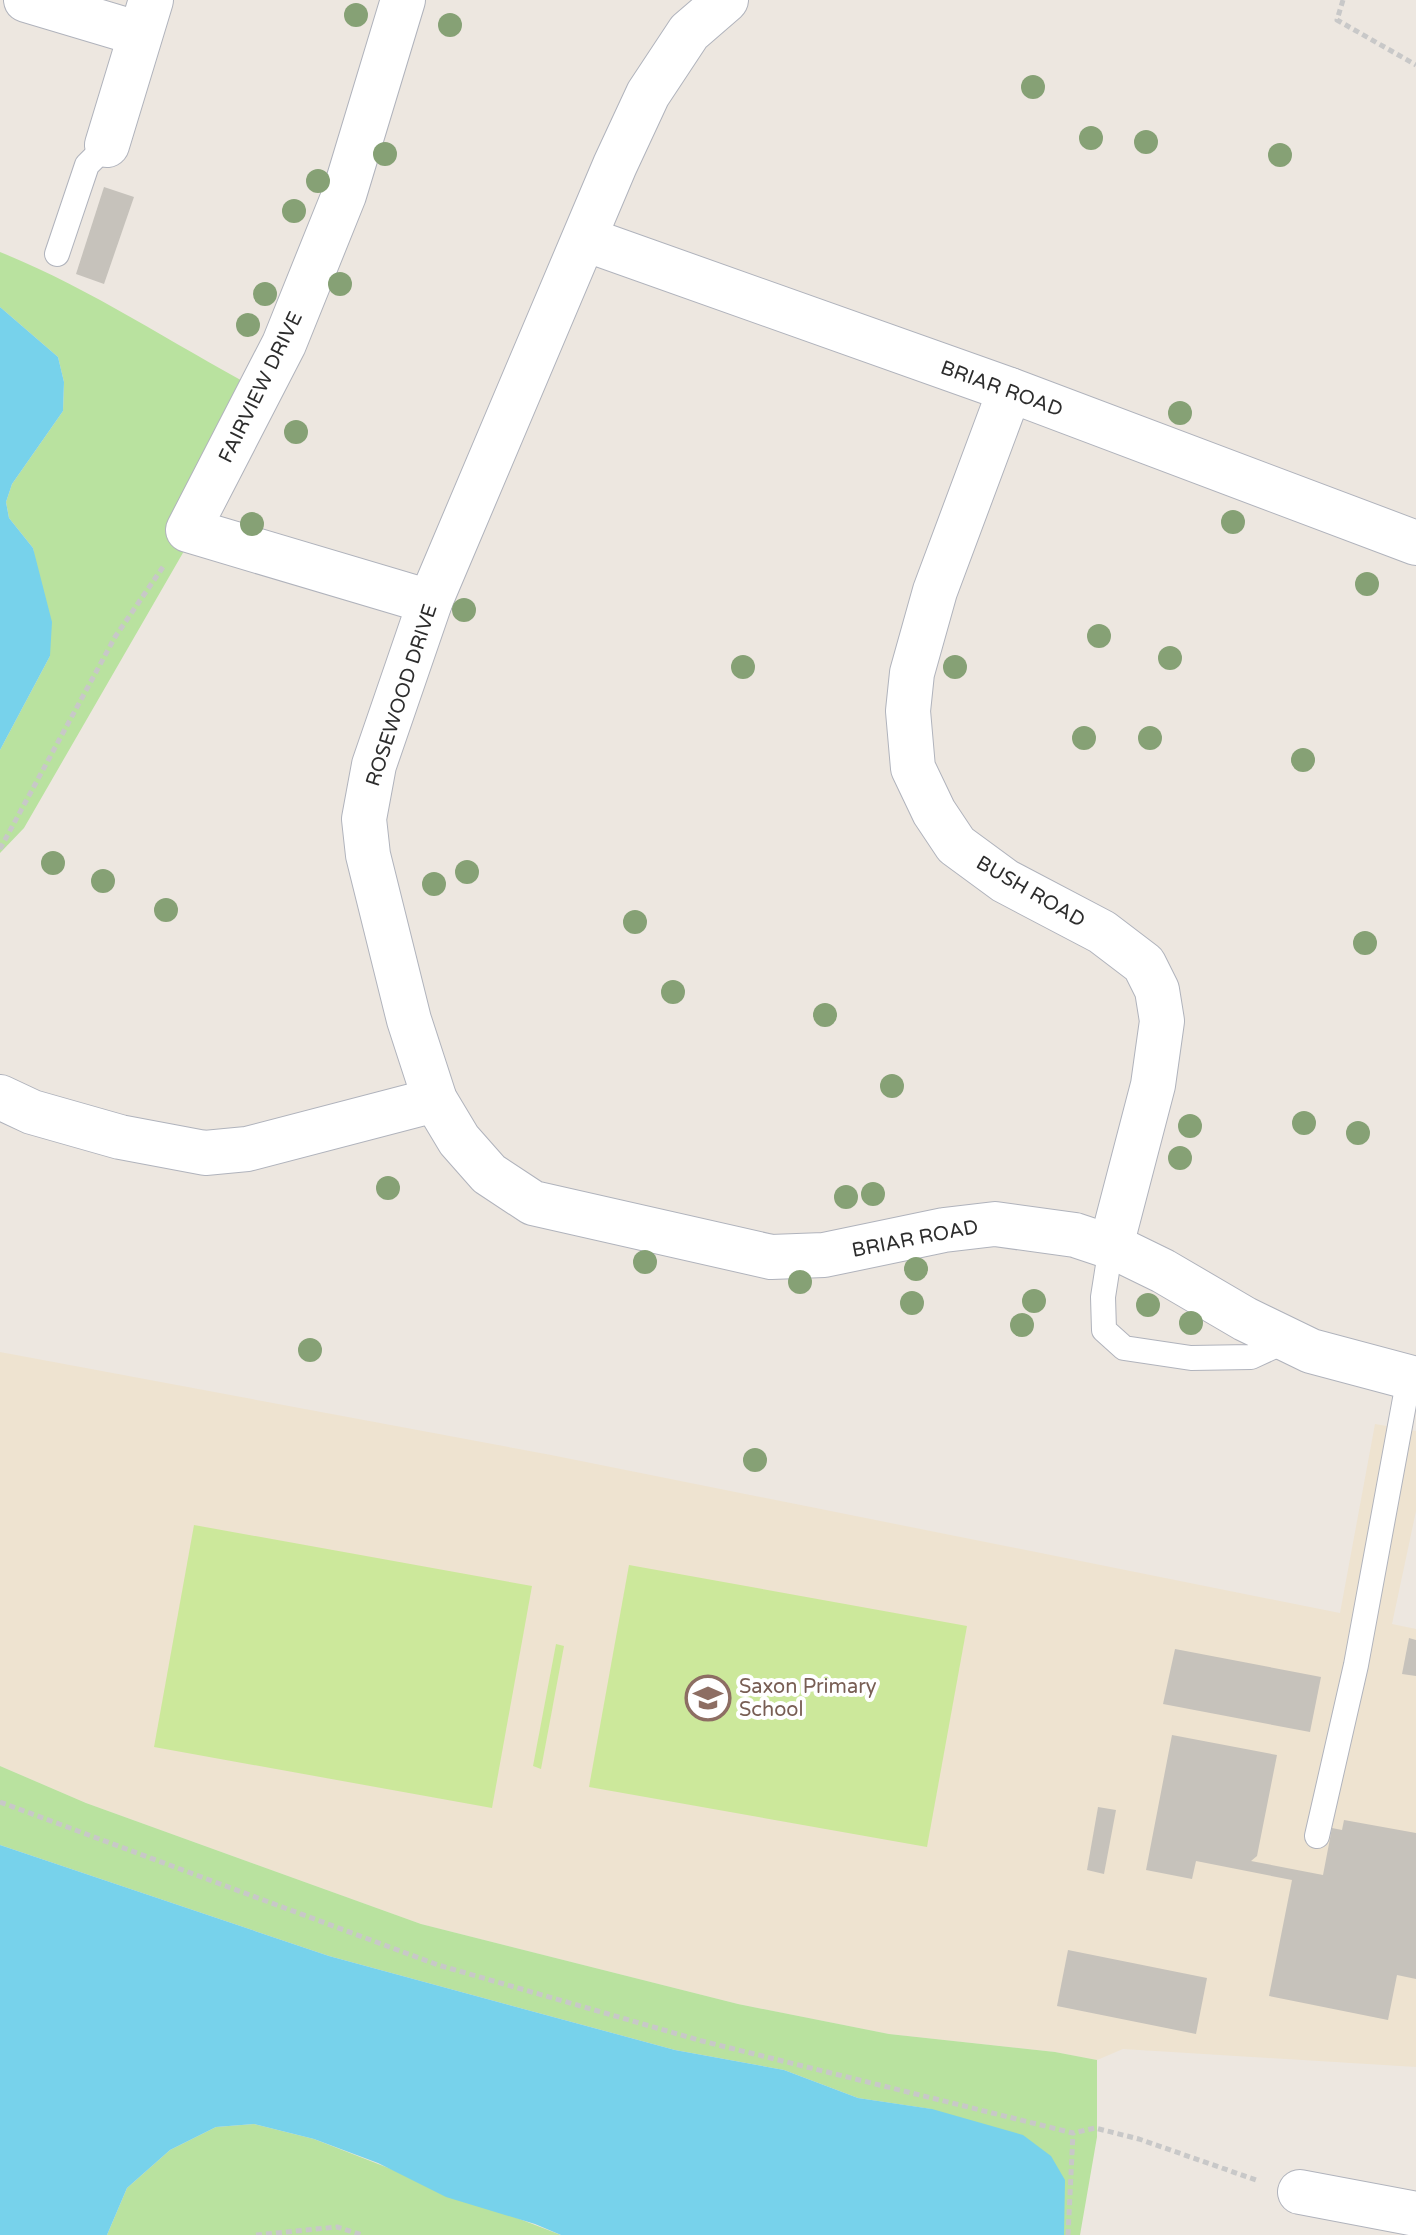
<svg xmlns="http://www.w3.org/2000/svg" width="1416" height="2235" font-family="'Varela Round',sans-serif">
	<rect width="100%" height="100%" fill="#ede7e0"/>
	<!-- education -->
	<polygon fill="#eee3d0" points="0,1352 551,1455 1340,1613 1375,1424 1416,1431 1416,1511 1392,1624 1416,1629 1416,2067 1123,2049 1097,2060 1055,2052 889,2034 738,2004 421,1924 86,1803 0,1766"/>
	<!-- green -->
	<g fill="#b9e29f">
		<path d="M0 252C95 290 181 350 273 397L24 828 0 853V750L50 656 33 548 9 518 6 502 12 484 63 411 64 382 58 357 0 307Z"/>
		<polygon points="0,1766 86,1803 421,1924 738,2004 889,2034 1055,2052 1097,2060 1097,2137 1080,2235 1045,2235 931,2109 858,2098 784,2070 675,2050 329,1956 0,1845"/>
		<polygon points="254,2124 314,2139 561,2235 107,2235 127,2188 170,2150 216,2127"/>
	</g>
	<!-- pitch -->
	<g fill="#cce89b">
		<polygon points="194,1525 532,1586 492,1808 154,1747"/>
		<polygon points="629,1565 967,1626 927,1847 589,1787"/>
		<polygon points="556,1644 564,1646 541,1769 533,1766"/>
	</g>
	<!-- water -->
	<g fill="#77d2eb">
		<polygon points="0,307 58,357 64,382 63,411 12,484 6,502 9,518 33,548 52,622 50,656 0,750"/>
		<polygon points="0,1845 329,1956 675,2050 784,2070 858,2098 932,2109 1023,2135 1051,2156 1065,2180 1064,2235 561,2235 535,2224 446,2197 378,2163 314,2139 254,2124 216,2127 170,2150 127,2188 107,2235 0,2235"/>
	</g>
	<!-- building -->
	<g fill="#c6c2bb">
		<polygon points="104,187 134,197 104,284 76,274"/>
		<polygon points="1409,1638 1416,1640 1416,1676 1402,1674"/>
		<polygon points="1175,1649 1321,1677 1310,1732 1163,1704"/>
		<polygon points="1172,1735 1277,1755 1257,1856 1251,1861 1323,1875 1332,1828 1342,1830 1344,1820 1416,1833 1416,1979 1397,1975 1388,2020 1269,1996 1292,1880 1196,1861 1192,1879 1146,1870"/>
		<polygon points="1098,1807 1116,1810 1104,1874 1087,1870"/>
		<polygon points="1068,1950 1207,1978 1196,2034 1057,2006"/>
	</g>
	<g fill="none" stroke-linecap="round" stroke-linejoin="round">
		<!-- service casing -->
		<g stroke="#b0b3bc" stroke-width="26">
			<g id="service">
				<polyline points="57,254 87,165 107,145"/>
				<polyline points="1111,1246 1103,1297 1104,1330 1124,1348 1191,1358 1251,1357 1288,1340"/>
				<polyline points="1317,1836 1356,1665 1409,1377"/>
			</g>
		</g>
		<!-- minor casing -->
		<g stroke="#b0b3bc" stroke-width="46">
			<g id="minor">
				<polyline points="26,0 140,34"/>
				<polyline points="403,0 344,195 284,344 188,530 430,602"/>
				<polyline points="726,0 689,32 648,94 615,165 430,602 374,765 364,819 368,855 409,1020 435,1100 459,1140 489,1174 533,1203 771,1257 824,1255 944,1230 995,1224 1075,1235 1120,1250 1163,1271 1245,1319 1311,1351 1416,1379"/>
				<polyline points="107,145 151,0"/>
				<polyline points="585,239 1010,390 1416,543"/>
				<polyline points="1010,390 935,591 912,673 908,711 913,768 934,812 956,845 1005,881 1102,932 1144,964 1157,990 1162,1021 1153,1085 1111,1246"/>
				<polyline points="0,1097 32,1112 120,1137 205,1153 247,1149 435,1100"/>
				<polyline points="1300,2192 1416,2214"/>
			</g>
		</g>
		<!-- path -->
		<g stroke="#c8c8c8" stroke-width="5" stroke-dasharray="6 4" stroke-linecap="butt">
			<polyline points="1343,0 1337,20 1416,65"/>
			<polyline points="0,849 115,637 165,564"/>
			<polyline points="0,1802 438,1965 702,2041 1073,2133 1095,2128 1139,2139 1259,2181"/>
			<polyline points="256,2235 337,2227 362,2235"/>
			<polyline points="1068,2235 1073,2133"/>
		</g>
		<!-- service -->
		<use href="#service" stroke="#fff" stroke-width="24"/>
		<!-- minor -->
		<use href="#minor" stroke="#fff" stroke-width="44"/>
	</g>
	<!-- trees -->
	<g fill="#86a175">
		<circle cx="356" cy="15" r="12"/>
		<circle cx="450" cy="25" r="12"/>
		<circle cx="1033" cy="87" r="12"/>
		<circle cx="1091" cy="138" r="12"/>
		<circle cx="1146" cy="142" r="12"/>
		<circle cx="385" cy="154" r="12"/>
		<circle cx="1280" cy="155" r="12"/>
		<circle cx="318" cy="181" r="12"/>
		<circle cx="294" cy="211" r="12"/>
		<circle cx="340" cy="284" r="12"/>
		<circle cx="265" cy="294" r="12"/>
		<circle cx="248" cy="325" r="12"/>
		<circle cx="1180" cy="413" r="12"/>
		<circle cx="296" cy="432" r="12"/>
		<circle cx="1233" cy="522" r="12"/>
		<circle cx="252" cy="524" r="12"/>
		<circle cx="1367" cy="584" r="12"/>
		<circle cx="464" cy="610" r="12"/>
		<circle cx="1099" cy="636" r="12"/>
		<circle cx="1170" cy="658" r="12"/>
		<circle cx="743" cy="667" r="12"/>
		<circle cx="955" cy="667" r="12"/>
		<circle cx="1084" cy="738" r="12"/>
		<circle cx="1150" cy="738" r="12"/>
		<circle cx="1303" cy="760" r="12"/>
		<circle cx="53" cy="863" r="12"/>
		<circle cx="467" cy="872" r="12"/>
		<circle cx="103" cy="881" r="12"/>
		<circle cx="434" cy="884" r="12"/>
		<circle cx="166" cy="910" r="12"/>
		<circle cx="635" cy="922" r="12"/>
		<circle cx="1365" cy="943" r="12"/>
		<circle cx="673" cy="992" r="12"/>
		<circle cx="825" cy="1015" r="12"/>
		<circle cx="892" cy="1086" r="12"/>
		<circle cx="1304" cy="1123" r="12"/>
		<circle cx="1190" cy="1126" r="12"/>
		<circle cx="1358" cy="1133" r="12"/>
		<circle cx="1180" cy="1158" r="12"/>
		<circle cx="388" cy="1188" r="12"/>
		<circle cx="873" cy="1194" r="12"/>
		<circle cx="846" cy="1197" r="12"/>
		<circle cx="645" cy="1262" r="12"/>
		<circle cx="916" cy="1269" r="12"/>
		<circle cx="800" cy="1282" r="12"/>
		<circle cx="1034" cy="1301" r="12"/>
		<circle cx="912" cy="1303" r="12"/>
		<circle cx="1148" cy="1305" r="12"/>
		<circle cx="1191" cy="1323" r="12"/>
		<circle cx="1022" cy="1325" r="12"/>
		<circle cx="310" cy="1350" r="12"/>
		<circle cx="755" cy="1460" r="12"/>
	</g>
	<!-- icons -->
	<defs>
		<g id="school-ring" transform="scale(2.3)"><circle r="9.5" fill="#fff" stroke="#8d6e63" stroke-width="1.5"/><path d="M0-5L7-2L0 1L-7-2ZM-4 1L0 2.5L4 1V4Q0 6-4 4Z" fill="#8d6e63"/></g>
	</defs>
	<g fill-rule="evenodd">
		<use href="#school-ring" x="708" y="1698"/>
	</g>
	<g text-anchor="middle" stroke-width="8" stroke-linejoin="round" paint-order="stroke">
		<!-- street labels -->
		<g font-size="20" fill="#2d2d2d" stroke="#fff">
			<text transform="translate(260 387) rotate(-64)" y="7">FAIRVIEW DRIVE</text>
			<text transform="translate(1002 388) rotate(20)" y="7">BRIAR ROAD</text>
			<text transform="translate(401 695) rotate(-72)" y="7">ROSEWOOD DRIVE</text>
			<text transform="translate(1031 891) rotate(30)" y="7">BUSH ROAD</text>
			<text transform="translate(915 1238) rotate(-11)" y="7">BRIAR ROAD</text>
		</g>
		<!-- education labels -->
		<g font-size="20" fill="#785e54" stroke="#fff" text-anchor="start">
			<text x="739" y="1693">Saxon Primary<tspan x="739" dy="23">School</tspan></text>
		</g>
	</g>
</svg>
